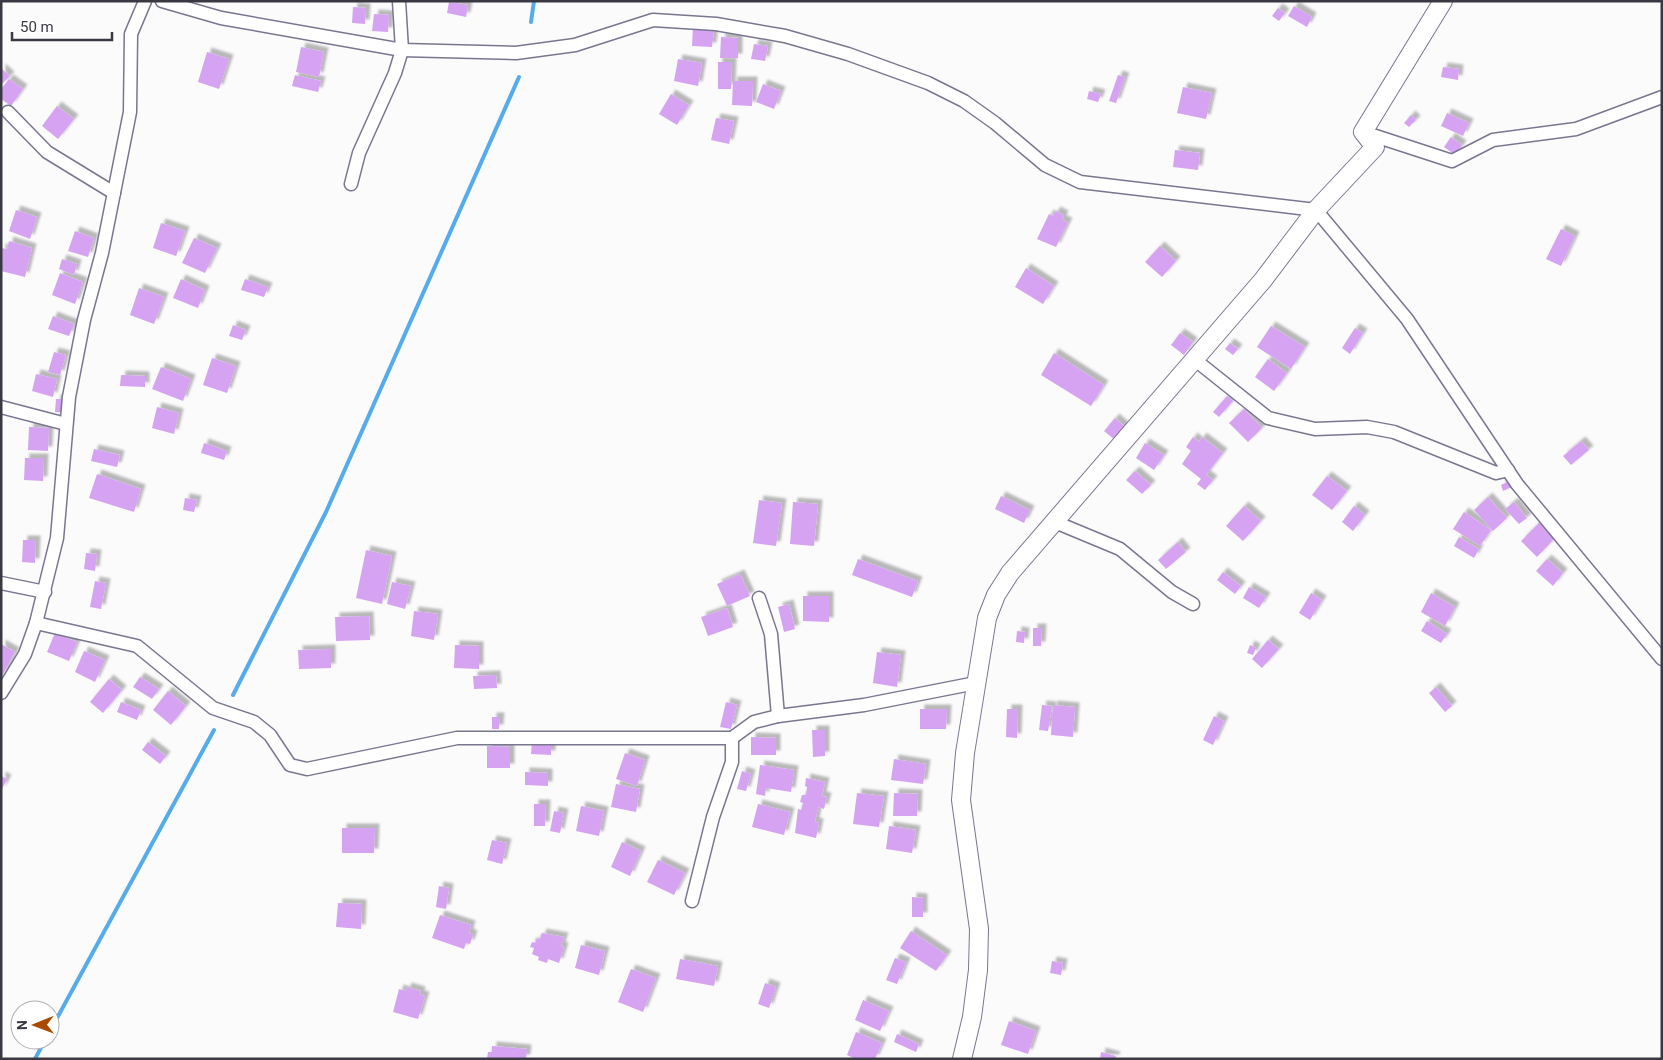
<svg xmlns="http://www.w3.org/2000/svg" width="1663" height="1060" font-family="Roboto,sans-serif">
	<defs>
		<filter id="shadow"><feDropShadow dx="4.5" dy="-4.5" stdDeviation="1" flood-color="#0004"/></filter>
	</defs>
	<rect width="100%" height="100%" fill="#fbfbfb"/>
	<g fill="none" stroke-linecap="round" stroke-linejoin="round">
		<!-- stream -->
		<g stroke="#56aceb" stroke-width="4">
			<polyline points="531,22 534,1"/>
			<polyline points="233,695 326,512 519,77"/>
			<polyline points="50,1031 214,730"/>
			<polyline points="35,1059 45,1040"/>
		</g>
	</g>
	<!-- building -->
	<g fill="#d6a2f2" filter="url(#shadow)">
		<polygon points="449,2 468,5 466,17 447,13"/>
		<polygon points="1294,6 1312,17 1307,27 1288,16"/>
		<polygon points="353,7 366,8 365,24 352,23"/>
		<polygon points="1278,8 1285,13 1279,21 1272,16"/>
		<polygon points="374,14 389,15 388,32 372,31"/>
		<polygon points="693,27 714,28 712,47 692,46"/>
		<polygon points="721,37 738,38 738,58 720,58"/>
		<polygon points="754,44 768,46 765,61 751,59"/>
		<polygon points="301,47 324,52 319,77 296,72"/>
		<polygon points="207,52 229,59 219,89 198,82"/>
		<polygon points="678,59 702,63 698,86 674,81"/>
		<polygon points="718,62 732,62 731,89 718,89"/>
		<polygon points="1443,67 1459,69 1458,80 1441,77"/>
		<polygon points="1,68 10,76 1,85"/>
		<polygon points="295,75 321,81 318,92 292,86"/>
		<polygon points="1118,75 1125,77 1116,103 1109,101"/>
		<polygon points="9,79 23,89 11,106 1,99 1,89"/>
		<polygon points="733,81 753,81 752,106 732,105"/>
		<polygon points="763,84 781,91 774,109 756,102"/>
		<polygon points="1183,87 1212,93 1206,119 1177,113"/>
		<polygon points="1089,91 1101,94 1098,102 1087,99"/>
		<polygon points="671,94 689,105 677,125 659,114"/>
		<polygon points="57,106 74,119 58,139 42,126"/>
		<polygon points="1447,113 1469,123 1463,136 1441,126"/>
		<polygon points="1411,115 1416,120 1409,127 1404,123"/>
		<polygon points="716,118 734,121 729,144 711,140"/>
		<polygon points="1451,137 1462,145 1455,155 1444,147"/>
		<polygon points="1175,150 1200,153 1198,170 1173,167"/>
		<polygon points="16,210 37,217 30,239 9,231"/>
		<polygon points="1056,211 1064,215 1062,220 1068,222 1056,247 1037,239 1049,214 1053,216"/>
		<polygon points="161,223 185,231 176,256 153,248"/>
		<polygon points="1561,229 1575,236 1561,266 1546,259"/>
		<polygon points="75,231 94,238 88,257 68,251"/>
		<polygon points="194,238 217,248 205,273 182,263"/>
		<polygon points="9,241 32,248 25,277 1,271 1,248 7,249"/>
		<polygon points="1160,246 1176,261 1162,277 1145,262"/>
		<polygon points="62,259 77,264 74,275 59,269"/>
		<polygon points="1026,268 1054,286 1043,304 1015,287"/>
		<polygon points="60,273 83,282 75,304 52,295"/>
		<polygon points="181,279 205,290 198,308 173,298"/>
		<polygon points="245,279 268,287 264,297 241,290"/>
		<polygon points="139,288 164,297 154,324 130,315"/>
		<polygon points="53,316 74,324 69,336 48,329"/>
		<polygon points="233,325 246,330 242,340 229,336"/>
		<polygon points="1271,326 1305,347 1291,369 1257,347"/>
		<polygon points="1355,328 1363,333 1350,354 1342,348"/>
		<polygon points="1180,333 1193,342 1184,355 1171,345"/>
		<polygon points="1230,343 1238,349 1233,355 1225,349"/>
		<polygon points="54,352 66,355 60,375 48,372"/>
		<polygon points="1054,353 1104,385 1091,406 1041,375"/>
		<polygon points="212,358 236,366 227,393 203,385"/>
		<polygon points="1268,359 1287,373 1274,391 1255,377"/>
		<polygon points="161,367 191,379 183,401 152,389"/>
		<polygon points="36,374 57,379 53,397 32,391"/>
		<polygon points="121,375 145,376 145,387 120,386"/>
		<polygon points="1227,396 1233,401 1219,417 1213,412"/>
		<polygon points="56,399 66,399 66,413 55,412"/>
		<polygon points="157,407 179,413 174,434 152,428"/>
		<polygon points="1244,409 1262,428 1248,442 1229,423"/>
		<polygon points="1115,418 1126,428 1115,440 1104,431"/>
		<polygon points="29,427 49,428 48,451 28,450"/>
		<polygon points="1193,437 1199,442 1202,437 1223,453 1206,475 1213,480 1205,490 1197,484 1201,479 1182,464 1191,451 1186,447"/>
		<polygon points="1581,441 1589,450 1571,465 1563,456"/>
		<polygon points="204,443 227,451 224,460 201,453"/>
		<polygon points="1145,443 1164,455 1154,470 1136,458"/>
		<polygon points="94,449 120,455 117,467 91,461"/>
		<polygon points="25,458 44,458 43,481 24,480"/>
		<polygon points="1135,471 1151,485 1142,494 1126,480"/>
		<polygon points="97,474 141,489 134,512 89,498"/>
		<polygon points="1327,476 1347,491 1332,510 1312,495"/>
		<polygon points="1509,481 1512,487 1503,491 1501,485"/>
		<polygon points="1001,496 1030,510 1024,523 995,509"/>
		<polygon points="1488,497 1507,518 1493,531 1474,510"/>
		<polygon points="185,498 197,500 194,512 183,510"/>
		<polygon points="759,500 782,503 776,546 753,543"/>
		<polygon points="793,502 818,504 814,546 790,544"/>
		<polygon points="1514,502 1527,518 1519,524 1505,509"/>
		<polygon points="1244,506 1261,521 1243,541 1226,526"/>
		<polygon points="1354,506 1365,515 1353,531 1342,522"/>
		<polygon points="1464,512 1491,530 1480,546 1453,529"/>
		<polygon points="1540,522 1555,538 1537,557 1521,541"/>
		<polygon points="1459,537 1479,549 1474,558 1454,546"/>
		<polygon points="23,540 36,540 35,563 22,562"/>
		<polygon points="1178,542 1186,552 1166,569 1158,560"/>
		<polygon points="366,550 392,556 382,604 356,598"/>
		<polygon points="86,553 97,554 95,571 84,569"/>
		<polygon points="858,559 918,581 912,597 852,575"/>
		<polygon points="1547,559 1563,573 1553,586 1536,571"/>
		<polygon points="1223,572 1241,586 1235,594 1217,580"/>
		<polygon points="740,574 750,596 727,606 717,584"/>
		<polygon points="95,581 106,583 101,609 90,607"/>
		<polygon points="392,582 411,586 405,609 387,604"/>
		<polygon points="1249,587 1266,597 1259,608 1243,598"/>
		<polygon points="1311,593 1322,600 1310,620 1299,613"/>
		<polygon points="1431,593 1455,607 1445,626 1421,612"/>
		<polygon points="803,596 829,596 829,622 803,621"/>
		<polygon points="789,604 795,629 784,632 778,607"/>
		<polygon points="727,608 733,627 708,636 701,617"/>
		<polygon points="414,611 438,614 434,640 411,636"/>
		<polygon points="369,616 370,640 336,641 335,617"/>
		<polygon points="1427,621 1447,634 1441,643 1421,631"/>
		<polygon points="1033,628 1042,628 1041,646 1033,646"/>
		<polygon points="1017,631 1025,632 1024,643 1016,642"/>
		<polygon points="55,633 77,642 69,661 47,652"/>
		<polygon points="1268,640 1279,649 1262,668 1252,659"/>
		<polygon points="1,644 15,652 1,678"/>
		<polygon points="455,645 479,646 479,669 454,668"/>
		<polygon points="1250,645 1256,648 1253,655 1247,653"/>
		<polygon points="331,649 331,668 299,669 298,650"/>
		<polygon points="84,651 105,660 95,682 75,672"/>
		<polygon points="877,652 901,655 897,687 873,683"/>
		<polygon points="496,675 497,688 474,689 473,676"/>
		<polygon points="140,677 159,689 152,699 133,687"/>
		<polygon points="109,679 122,690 103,713 90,702"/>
		<polygon points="1436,687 1452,706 1445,712 1429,693"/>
		<polygon points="168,691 186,706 171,725 153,710"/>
		<polygon points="121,702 141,710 137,720 117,712"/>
		<polygon points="726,702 737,705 731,729 720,727"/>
		<polygon points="1042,705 1052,706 1048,731 1039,730"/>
		<polygon points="1053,705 1075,707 1073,737 1051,735"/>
		<polygon points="920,709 947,709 946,729 920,729"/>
		<polygon points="1007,709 1018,709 1017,738 1006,737"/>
		<polygon points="1214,716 1224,721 1213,745 1203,740"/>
		<polygon points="492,717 500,717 499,729 492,729"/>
		<polygon points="812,730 825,730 825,756 813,757"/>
		<polygon points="751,737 776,738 776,755 751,755"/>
		<polygon points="532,741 551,741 551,755 531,754"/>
		<polygon points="148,742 166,756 160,764 142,750"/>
		<polygon points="487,746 510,747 510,768 487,768"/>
		<polygon points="625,753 645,760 637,786 616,779"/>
		<polygon points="894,759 926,764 923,784 891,780"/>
		<polygon points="760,765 794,770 791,792 766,788 765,796 756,794"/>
		<polygon points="742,771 751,774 746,791 737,789"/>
		<polygon points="525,772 548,773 548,786 525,785"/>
		<polygon points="1,776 7,779 1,791"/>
		<polygon points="806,778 825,782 822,796 827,797 824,809 818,807 815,822 819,823 816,838 795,833 798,809 801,810 803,803 800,802 802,795 806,795 807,787 805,786"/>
		<polygon points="616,784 640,789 636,812 611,807"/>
		<polygon points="857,793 884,796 879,827 853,824"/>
		<polygon points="894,793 918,794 917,816 893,816"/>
		<polygon points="534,804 546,804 545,826 534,826"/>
		<polygon points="758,804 790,812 784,835 752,827"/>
		<polygon points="581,806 604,811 599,836 576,831"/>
		<polygon points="554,811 564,813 560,833 550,831"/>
		<polygon points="889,826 916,830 912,853 886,849"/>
		<polygon points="342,828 375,828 374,853 342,853"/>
		<polygon points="492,840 507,843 502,864 487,860"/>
		<polygon points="622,842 641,851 630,876 611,867"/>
		<polygon points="658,860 685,873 674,895 647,882"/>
		<polygon points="439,886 449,888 446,909 436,907"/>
		<polygon points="912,897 923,898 923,917 912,917"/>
		<polygon points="338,903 362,904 361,929 336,927"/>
		<polygon points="440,915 471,925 469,933 473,935 470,944 466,943 464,949 432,938"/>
		<polygon points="911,931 947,955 936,971 900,948"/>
		<polygon points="542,933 564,937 561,946 564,947 559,963 548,959 547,963 538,960 539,957 532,954 534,948 530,947 532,942 535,943 537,938 540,939"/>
		<polygon points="581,945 605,951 599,975 575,968"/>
		<polygon points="895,958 906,962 897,984 886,980"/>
		<polygon points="680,959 718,966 714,986 676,979"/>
		<polygon points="1052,961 1063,963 1061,975 1050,973"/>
		<polygon points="631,969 656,978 643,1012 618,1002"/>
		<polygon points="765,983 776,987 769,1008 758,1004"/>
		<polygon points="407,987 421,991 420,995 425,996 418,1019 393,1012 399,989 406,991"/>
		<polygon points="863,1000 889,1011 880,1031 855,1020"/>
		<polygon points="1009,1021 1036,1031 1028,1054 1001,1045"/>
		<polygon points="856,1032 882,1043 875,1059 855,1059 847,1055"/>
		<polygon points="897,1034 919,1044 916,1052 894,1042"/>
		<polygon points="492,1046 527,1049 526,1059 487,1059 488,1052 492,1052"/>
		<polygon points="1101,1052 1116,1056 1115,1059 1100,1059"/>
	</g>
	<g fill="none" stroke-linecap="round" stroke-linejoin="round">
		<!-- street casing -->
		<g stroke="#797690" stroke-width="15">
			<g id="street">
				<polyline points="162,1 221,18 402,50 516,53 575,45 653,20 716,24 785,36 848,54 928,83 964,101 995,123 1045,165 1080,182 1316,210 1407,319 1517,484 1662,659"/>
				<polyline points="8,112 47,152 114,193"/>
				<polyline points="1363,132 1452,161 1493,140 1576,129 1662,97"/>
				<polyline points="351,184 359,153 395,73 402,50 399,1"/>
				<polyline points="1194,359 1268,418 1315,429 1367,427 1394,432 1496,473 1508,470"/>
				<polyline points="1,407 66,424"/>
				<polyline points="1055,522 1120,549 1172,592 1193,604"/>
				<polyline points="1,583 45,592"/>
				<polyline points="759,598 771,634 778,716"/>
				<polyline points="36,623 137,646 213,708 254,722 270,735 290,765 307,769 457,738 732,738 732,762 713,817 692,901"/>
				<polyline points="1,693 25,654 36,623 57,538 69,397 84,320 102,253 130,112 131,34 145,1"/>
				<polyline points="732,738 754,722 778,716 864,705 976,683"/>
			</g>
		</g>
		<!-- secondary casing -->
		<g stroke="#797690" stroke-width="20">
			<polyline id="secondary" points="962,1059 972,1017 978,970 979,929 961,800 965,753 987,618 996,595 1010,573 1263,280 1316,210 1375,147 1363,132 1443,1"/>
		</g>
		<!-- street -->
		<use href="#street" stroke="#fff" stroke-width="12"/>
		<!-- secondary -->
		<use href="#secondary" stroke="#fff" stroke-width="18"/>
	</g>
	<!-- border -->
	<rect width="1663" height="1060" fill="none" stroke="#393843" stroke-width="5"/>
	<!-- north arrow -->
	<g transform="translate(35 1025) rotate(269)"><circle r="24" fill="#ffffff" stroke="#b0afb4"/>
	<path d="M0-4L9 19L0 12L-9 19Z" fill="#aa4a01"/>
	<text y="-8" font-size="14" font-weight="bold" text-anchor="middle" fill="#393843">N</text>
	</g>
	<!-- scale -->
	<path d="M12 32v8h100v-8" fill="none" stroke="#393843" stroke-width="2.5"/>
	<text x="20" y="32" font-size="15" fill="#393843" stroke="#ffffff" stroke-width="4" paint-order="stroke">50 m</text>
</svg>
